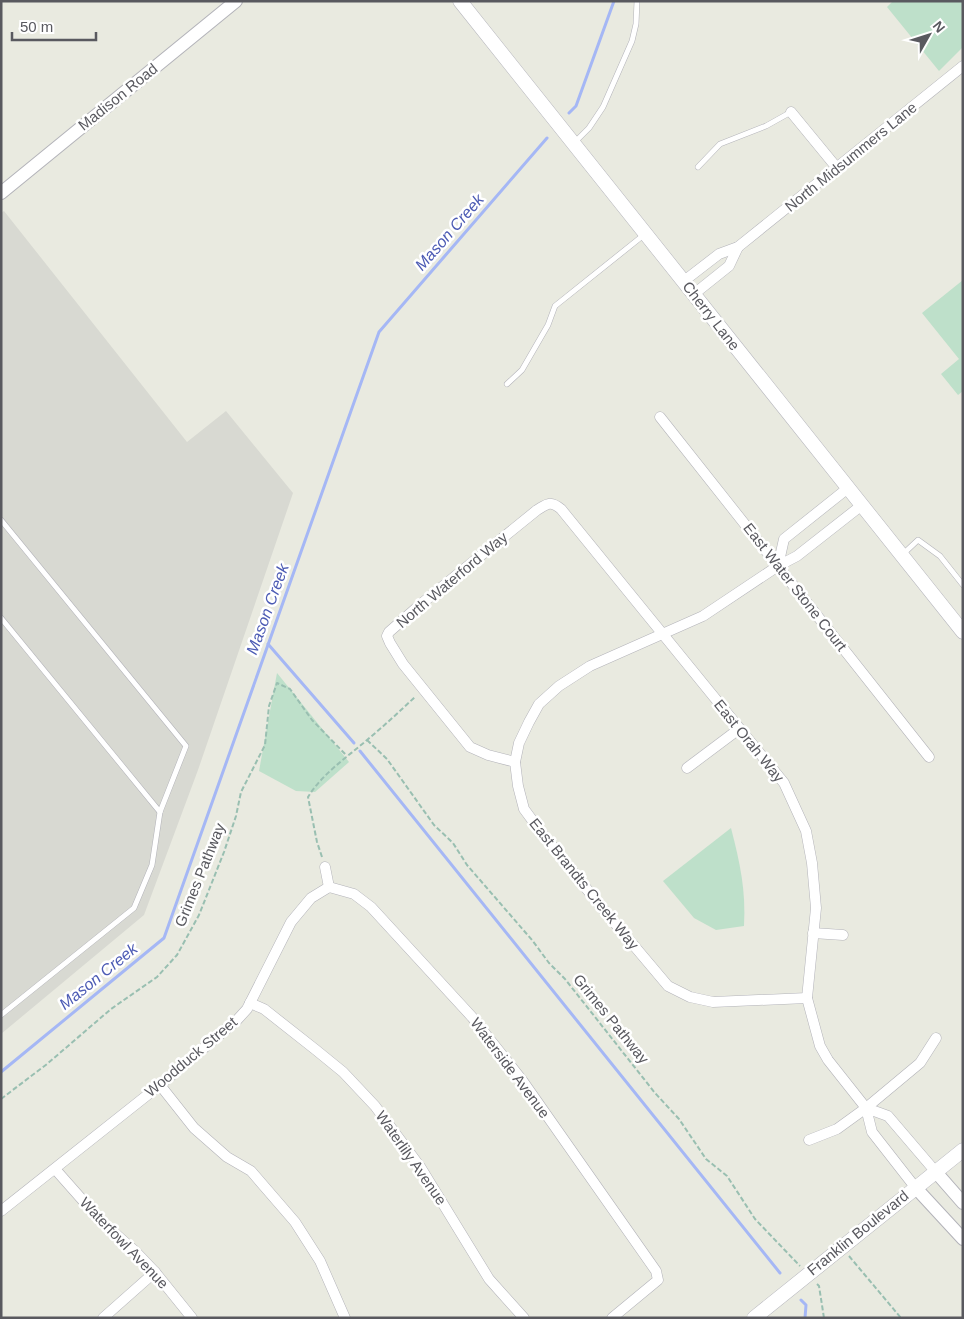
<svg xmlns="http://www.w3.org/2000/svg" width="964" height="1319" font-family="Helvetica,sans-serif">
	<rect width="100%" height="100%" fill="#e9eae0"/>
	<!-- industrial -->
	<polygon fill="#d8d9d2" points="4,211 187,442 226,411 293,493 198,770 144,915 1,1034 1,213"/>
	<!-- green -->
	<g fill="#bee0ca">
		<polygon points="893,1 963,1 963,47 939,71 887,7"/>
		<polygon points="963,280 963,391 958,395 941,374 959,359 922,313"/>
		<polygon points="277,673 349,762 315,792 296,791 259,771"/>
		<path d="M731 828C740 863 746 890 744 926L716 930 694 918 663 881Z"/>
	</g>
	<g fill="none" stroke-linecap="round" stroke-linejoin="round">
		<!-- stream -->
		<g stroke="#a5b7f5" stroke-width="3">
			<polyline points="569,113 576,106 614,1"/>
			<polyline points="268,644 354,743"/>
			<polyline points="360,751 780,1273"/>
			<polyline points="1,1072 164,938 379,332 547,138"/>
			<polyline points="801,1300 806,1305 805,1318"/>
		</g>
		<!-- service casing -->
		<g stroke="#b3b3b9" stroke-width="6">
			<g id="service">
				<polyline points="574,143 589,128 603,107 632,41 636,24 637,1"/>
				<polyline points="698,167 720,144 766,126 791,112"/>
				<polyline points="507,384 522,370 548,325 555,306 645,234"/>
				<polyline points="1,520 186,746 160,812 152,865 134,908 1,1015"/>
				<polyline points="902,555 918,540 940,556 963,585"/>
				<polyline points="1,618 160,812"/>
			</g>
		</g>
		<!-- minor casing -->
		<g stroke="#b3b3b9" stroke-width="11">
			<g id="minor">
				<polyline points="791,112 837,168"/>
				<polyline points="684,281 719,254 738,247 963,66"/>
				<polyline points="694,294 729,266 738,247"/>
				<polyline points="660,417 929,757"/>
				<polyline points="848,488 784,539 778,566 797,556 862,505"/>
				<polyline points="778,566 703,616 590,666 559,686 539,704 529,722 519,743 515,762 518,786 524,809 541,832 598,903 668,986 690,997 713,1002 807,998"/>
				<path d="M515 762 488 755 470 747 403 664 390 643 387 636 389 632 421 604 537 510C547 504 550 500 561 509L784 783 806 831 812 863 816 908 807 998 820 1046 828 1060 866 1108 872 1132 915 1187"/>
				<polyline points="687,768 739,729"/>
				<polyline points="325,867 329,887"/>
				<polyline points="329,887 354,894 371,907 472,1017 522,1080 656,1271 658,1280 612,1318"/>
				<polyline points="813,933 843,935"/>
				<polyline points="250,1003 264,1009 316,1050 343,1072 375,1106 421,1168 489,1279 524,1318"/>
				<polyline points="160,1085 194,1128 227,1157 251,1171 295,1222 320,1261 345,1318"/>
				<polyline points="866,1108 888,1116 935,1171"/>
				<polyline points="809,1140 837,1129 866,1108 920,1063 936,1038"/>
				<polyline points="55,1169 101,1221 135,1251 155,1272 192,1318"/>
				<polyline points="1,1211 160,1085 237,1020 247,1009 291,922 311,898 329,887"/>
				<polyline points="103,1318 155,1272"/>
			</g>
		</g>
		<!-- tertiary casing -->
		<g stroke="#b3b3b9" stroke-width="14">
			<g id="tertiary">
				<polyline points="1,193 236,1"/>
				<polyline points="935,1171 963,1203"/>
				<polyline points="915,1187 963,1239"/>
			</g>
		</g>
		<!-- secondary casing -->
		<g stroke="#b6b6bd" stroke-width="15">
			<g id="secondary">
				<polyline points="460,1 963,632"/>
				<polyline points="754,1318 963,1150"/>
			</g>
		</g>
		<!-- path -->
		<g stroke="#99bfb1" stroke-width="2" stroke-dasharray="5 2.5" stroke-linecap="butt">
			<polyline points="367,740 387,759 434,825 453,843 467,865 532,940 549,963 565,979 655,1093 679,1119 706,1159 727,1176 755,1219 800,1266"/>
			<path d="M322 857 317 842 308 797C322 774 346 758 367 740 384 726 400 711 416 696"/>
			<polyline points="1,1099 47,1064 111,1009 157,977 177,955 199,915 224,852 236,816 241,792 265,745 269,706 277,683 290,689 312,720 347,756"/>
			<polyline points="849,1256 901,1318"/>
			<polyline points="817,1284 819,1286 824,1318"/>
		</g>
		<!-- service -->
		<use href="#service" stroke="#fff" stroke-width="5"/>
		<!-- minor -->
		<use href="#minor" stroke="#fff" stroke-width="10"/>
		<!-- tertiary -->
		<use href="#tertiary" stroke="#fff" stroke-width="12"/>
		<!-- secondary -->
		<use href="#secondary" stroke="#fff" stroke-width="14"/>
	</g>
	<g text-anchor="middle" stroke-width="5" stroke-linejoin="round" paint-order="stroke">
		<!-- street labels -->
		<g font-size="15" fill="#59595f" stroke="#fff">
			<text transform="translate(118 97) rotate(-39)" y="5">Madison Road</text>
			<text transform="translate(851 157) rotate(-39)" y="5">North Midsummers Lane</text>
			<text transform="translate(711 316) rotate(52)" y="5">Cherry Lane</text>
			<text transform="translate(452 580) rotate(-40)" y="5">North Waterford Way</text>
			<text transform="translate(795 587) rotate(52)" y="5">East Water Stone Court</text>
			<text transform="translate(749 741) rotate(51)" y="5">East Orah Way</text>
			<text transform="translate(200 875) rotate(-68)" y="5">Grimes Pathway</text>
			<text transform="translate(584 884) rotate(51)" y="5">East Brandts Creek Way</text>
			<text transform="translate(611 1019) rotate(51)" y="5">Grimes Pathway</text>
			<text transform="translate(191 1057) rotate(-40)" y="5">Woodduck Street</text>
			<text transform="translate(510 1068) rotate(53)" y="5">Waterside Avenue</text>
			<text transform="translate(411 1158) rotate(55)" y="5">Waterlily Avenue</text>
			<text transform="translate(858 1233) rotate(-39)" y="5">Franklin Boulevard</text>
			<text transform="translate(124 1243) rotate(46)" y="5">Waterfowl Avenue</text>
		</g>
		<!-- water labels -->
		<g font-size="16" font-style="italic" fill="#4c5bb4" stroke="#fff">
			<text transform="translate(449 232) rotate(-49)" y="6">Mason Creek</text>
			<text transform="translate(267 609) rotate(-70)" y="6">Mason Creek</text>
			<text transform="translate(98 976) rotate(-39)" y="6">Mason Creek</text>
		</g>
	</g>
	<!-- border -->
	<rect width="964" height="1319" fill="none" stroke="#59595f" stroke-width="5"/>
	<!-- north arrow -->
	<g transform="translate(929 35) rotate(51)" stroke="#ffffff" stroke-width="4" paint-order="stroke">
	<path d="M0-4L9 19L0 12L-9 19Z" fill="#59595f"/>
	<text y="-8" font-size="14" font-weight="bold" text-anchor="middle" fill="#59595f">N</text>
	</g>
	<!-- scale -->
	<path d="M12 32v8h84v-8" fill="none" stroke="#59595f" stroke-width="2.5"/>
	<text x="20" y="32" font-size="15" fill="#59595f" stroke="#ffffff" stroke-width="4" paint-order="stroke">50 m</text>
</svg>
